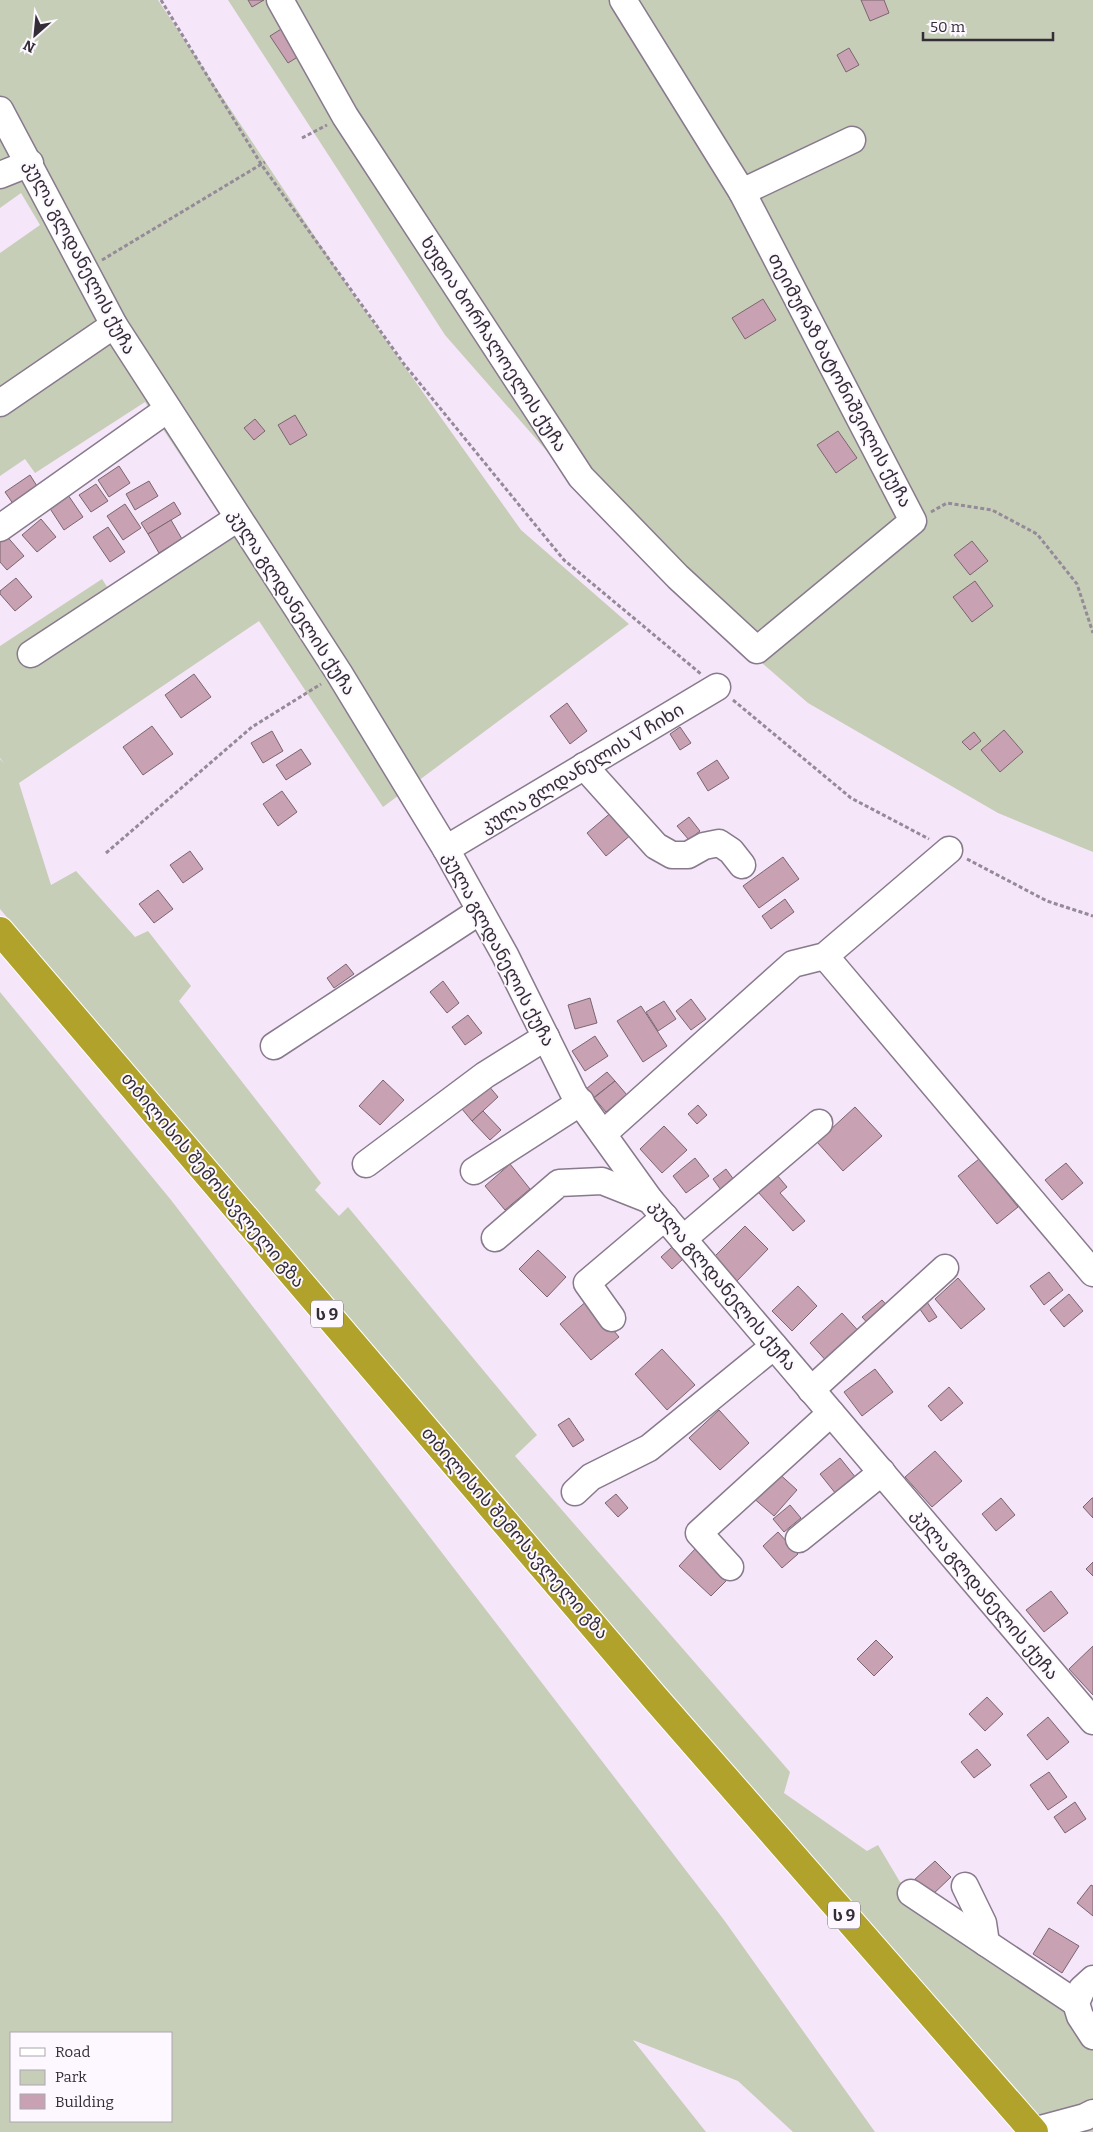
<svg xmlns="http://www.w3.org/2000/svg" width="1093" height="2132" font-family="Bitter,'Noto Sans Georgian',serif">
	<rect width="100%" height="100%" fill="#f5e6fa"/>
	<!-- green -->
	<g fill="#c6ceb8" fill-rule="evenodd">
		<polygon points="0,0 158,0 353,294 521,530 629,624 383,807 259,621 19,783 51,885 76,871 135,937 148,931 191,986 179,1001 321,1183 315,1190 339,1216 348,1207 537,1435 515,1456 790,1772 784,1793 867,1851 878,1845 900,1882 976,1925 1067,2010 1093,2050 1093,2132 1045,2132 0,909 0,759 4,763 0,758 0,646 102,579 111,593 223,520 145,402 35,473 25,459 0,476 0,253 40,225 21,193 0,208"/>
		<polygon points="228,0 1093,0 1093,852 998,813 808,703 675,587 573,481 445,335"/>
		<path d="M0 992 171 1200 724 1920 875 2132H793L738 2081 633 2040 706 2132H0ZM11 2033H171V2121H11Z"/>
	</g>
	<!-- building -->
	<g fill="#c8a2b3" stroke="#7b656f">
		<polygon points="248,0 264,0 252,7"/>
		<polygon points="861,0 884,0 889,13 870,21"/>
		<polygon points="286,26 304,53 288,63 270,36"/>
		<polygon points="849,48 859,65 846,72 837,55"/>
		<polygon points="763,299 776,320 745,339 732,318"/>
		<polygon points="295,415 307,435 290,445 278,425"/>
		<polygon points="255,419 265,431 254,440 244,428"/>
		<polygon points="838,431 857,458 836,473 817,445"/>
		<polygon points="119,466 130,483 109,497 98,480"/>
		<polygon points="30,475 42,494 18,511 5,492"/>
		<polygon points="149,481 158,496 135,510 126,494"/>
		<polygon points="96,484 108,501 91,512 79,495"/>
		<polygon points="68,495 83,517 64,530 49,507"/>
		<polygon points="174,502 181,514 148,534 141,523"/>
		<polygon points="125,504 141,528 123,540 107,516"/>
		<polygon points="41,519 56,537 37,552 22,535"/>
		<polygon points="171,520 182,539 159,553 148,534"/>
		<polygon points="108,527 125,552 110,562 93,537"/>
		<polygon points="4,533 24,556 7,570 0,562 0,537"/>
		<polygon points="972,541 988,561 970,575 954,555"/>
		<polygon points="16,578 32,597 15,611 0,594 0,591"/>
		<polygon points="975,581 993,606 972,622 953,597"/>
		<polygon points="194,674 211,697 181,718 165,695"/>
		<polygon points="567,703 587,731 570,744 550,716"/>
		<polygon points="152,726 173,754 143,775 123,747"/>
		<polygon points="680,727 691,743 680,750 670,734"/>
		<polygon points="1004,730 1023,752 1000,772 981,750"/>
		<polygon points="272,731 283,751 263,763 251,743"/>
		<polygon points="974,732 981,741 970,750 962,742"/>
		<polygon points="301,749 311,764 286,780 276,765"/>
		<polygon points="717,760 729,778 708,791 697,773"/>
		<polygon points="282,791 297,812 278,826 263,804"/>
		<polygon points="613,811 632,834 606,856 587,833"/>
		<polygon points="689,817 700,831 689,840 677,826"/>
		<polygon points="190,851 203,869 183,883 170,865"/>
		<polygon points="783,857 799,879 759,908 743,886"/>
		<polygon points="158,890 173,909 154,923 139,904"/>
		<polygon points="785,899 794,912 771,929 762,916"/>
		<polygon points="346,964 354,974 334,988 327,978"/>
		<polygon points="443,981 459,1003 447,1013 430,992"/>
		<polygon points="590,998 597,1023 575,1029 568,1005"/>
		<polygon points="691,999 706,1019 691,1030 676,1011"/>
		<polygon points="664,1001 676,1019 658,1031 646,1012"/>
		<polygon points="641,1006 667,1046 643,1062 617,1021"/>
		<polygon points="468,1015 482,1033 465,1045 452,1027"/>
		<polygon points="595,1036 608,1056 585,1071 572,1051"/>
		<polygon points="607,1072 615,1081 588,1102 581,1093"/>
		<polygon points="383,1080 404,1100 380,1125 359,1106"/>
		<polygon points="615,1081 627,1095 606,1112 594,1098"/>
		<polygon points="488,1085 498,1097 472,1121 462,1109"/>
		<polygon points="698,1105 707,1115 697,1124 688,1114"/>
		<polygon points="855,1107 882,1136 843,1171 817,1142"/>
		<polygon points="483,1111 501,1130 490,1140 472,1121"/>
		<polygon points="664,1126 687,1150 662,1173 640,1149"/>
		<polygon points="695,1158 709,1176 686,1193 673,1176"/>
		<polygon points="979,1159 1018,1207 997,1224 958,1176"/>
		<polygon points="1066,1163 1083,1183 1062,1200 1045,1180"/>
		<polygon points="510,1164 530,1189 505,1210 485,1186"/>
		<polygon points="726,1169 737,1184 724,1194 713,1179"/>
		<polygon points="777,1175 787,1187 780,1193 805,1221 793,1231 758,1192"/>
		<polygon points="745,1226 768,1249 737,1281 713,1258"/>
		<polygon points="672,1247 683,1259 672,1269 661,1257"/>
		<polygon points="538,1250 566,1277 547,1297 519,1269"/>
		<polygon points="1049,1272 1063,1290 1044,1305 1030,1286"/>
		<polygon points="958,1278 985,1309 961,1329 935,1299"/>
		<polygon points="798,1286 817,1306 792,1331 772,1311"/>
		<polygon points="1069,1294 1083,1311 1064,1327 1050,1310"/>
		<polygon points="925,1299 937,1317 929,1322 917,1305"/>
		<polygon points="588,1300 619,1337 591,1360 560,1324"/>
		<polygon points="882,1300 892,1311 872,1328 862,1317"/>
		<polygon points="842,1313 863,1336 830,1365 810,1343"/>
		<polygon points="662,1349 695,1385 667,1410 635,1374"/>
		<polygon points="875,1369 893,1392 862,1416 844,1392"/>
		<polygon points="949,1387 963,1403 941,1421 928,1406"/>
		<polygon points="719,1410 749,1443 720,1470 689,1438"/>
		<polygon points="569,1418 584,1440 573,1447 558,1425"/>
		<polygon points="935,1451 962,1481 932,1507 905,1477"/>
		<polygon points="840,1458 856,1478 836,1494 820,1474"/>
		<polygon points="775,1470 797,1490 774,1516 751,1496"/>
		<polygon points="616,1494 628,1508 618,1517 605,1503"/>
		<polygon points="1001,1498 1015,1515 996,1531 982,1514"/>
		<polygon points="1092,1498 1093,1498 1093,1518 1083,1507"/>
		<polygon points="790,1505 801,1518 784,1532 773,1519"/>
		<polygon points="778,1532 798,1554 782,1568 763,1546"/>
		<polygon points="696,1548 728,1579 711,1596 679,1566"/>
		<polygon points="1093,1562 1093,1576 1086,1569"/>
		<polygon points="1051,1591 1068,1613 1044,1632 1026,1610"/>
		<polygon points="876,1640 893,1657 874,1676 857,1659"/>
		<polygon points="1093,1646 1093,1695 1069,1669"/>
		<polygon points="987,1697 1003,1714 985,1731 969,1714"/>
		<polygon points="1048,1717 1069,1742 1047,1760 1027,1735"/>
		<polygon points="977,1749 991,1765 974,1778 961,1762"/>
		<polygon points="1049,1772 1067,1797 1048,1810 1030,1785"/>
		<polygon points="1075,1802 1086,1819 1065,1833 1054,1817"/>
		<polygon points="935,1861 951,1877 930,1897 914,1880"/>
		<polygon points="1091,1885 1093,1886 1093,1916 1077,1903"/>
		<polygon points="1049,1928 1079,1946 1062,1973 1033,1954"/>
	</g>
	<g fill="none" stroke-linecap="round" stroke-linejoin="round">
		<!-- minor casing -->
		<g stroke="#887a8c" stroke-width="29">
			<g id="minor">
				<polyline points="280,0 345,116 581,477 678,577 757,650 913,521 742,192"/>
				<polyline points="623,0 742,192 852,140"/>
				<polyline points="0,110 114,325 339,673 446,849 505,955 574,1094 650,1200 1093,1721"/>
				<polyline points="0,175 30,163"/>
				<polyline points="0,403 114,325"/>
				<polyline points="0,528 168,409"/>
				<polyline points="31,654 238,518"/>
				<polyline points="584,766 656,846 672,855 688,855 704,846 719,843 731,851 742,865"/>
				<polyline points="446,849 717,687"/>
				<polyline points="825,956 1093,1273"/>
				<polyline points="274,1046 480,911"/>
				<polyline points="603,1134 793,964 825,956 949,850"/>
				<polyline points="366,1164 485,1075 546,1037"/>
				<polyline points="474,1171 581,1102"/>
				<polyline points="495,1238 559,1183 602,1181 650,1200"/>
				<polyline points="683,1239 819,1123"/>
				<polyline points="612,1318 587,1283 665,1217"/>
				<polyline points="811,1390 945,1268"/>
				<polyline points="575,1492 591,1477 649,1448 774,1346"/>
				<polyline points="799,1539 882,1472"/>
				<polyline points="730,1567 699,1533 831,1413"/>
				<polyline points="965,1886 983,1923 986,1943"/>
				<polyline points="911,1893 1076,2003"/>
				<polyline points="1093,1979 1082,1989 1076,2003 1080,2016 1093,2036"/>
				<polyline points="1033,2131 1085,2117 1093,2113"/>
			</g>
		</g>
		<!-- highway casing -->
		<g stroke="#fff" stroke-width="30">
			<polyline id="highway" points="0,931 655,1698 1034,2132"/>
		</g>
		<!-- path -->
		<g stroke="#958a98" stroke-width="3" stroke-dasharray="4 2.5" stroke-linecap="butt">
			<polyline points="161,0 261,164 404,364 564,560 701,674"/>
			<polyline points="302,138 327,125"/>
			<polyline points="102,260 265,162"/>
			<polyline points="931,512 947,503 992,510 1037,534 1077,584 1093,633"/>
			<polyline points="733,700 851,798 929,839"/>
			<polyline points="106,853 252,727 321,684"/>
			<polyline points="967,859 1047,901 1093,916"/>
		</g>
		<!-- minor -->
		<use href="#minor" stroke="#fff" stroke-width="26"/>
		<!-- highway -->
		<use href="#highway" stroke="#b0a22a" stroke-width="28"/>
	</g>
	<g text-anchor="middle" stroke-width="4" stroke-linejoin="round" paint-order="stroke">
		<!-- shield labels -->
		<g fill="#fdf7ff" stroke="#706a72" stroke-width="1">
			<rect x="311" y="1300.5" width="32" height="27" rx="4"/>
			<rect x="828" y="1901.5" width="32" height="27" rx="4"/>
		</g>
		<g font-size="16" font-weight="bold" fill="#332d35">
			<text x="327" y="1320">ს 9</text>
			<text x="844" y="1921">ს 9</text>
		</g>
		<!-- street labels -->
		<g font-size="18" fill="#332d35" stroke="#fdf7ff">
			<text transform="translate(80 257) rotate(62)" y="6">კულა გლდანელის ქუჩა</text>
			<text transform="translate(494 344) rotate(57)" y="6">ხუდია ბორჩალოელის ქუჩა</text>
			<text transform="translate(840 380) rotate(62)" y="6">თეიმურაზ ბატონიშვილის ქუჩა</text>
			<text transform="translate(292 602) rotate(57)" y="6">კულა გლდანელის ქუჩა</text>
			<text transform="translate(582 768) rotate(-31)" y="6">კულა გლდანელის V ჩიხი</text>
			<text transform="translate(499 949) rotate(62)" y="6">კულა გლდანელის ქუჩა</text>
			<text transform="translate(213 1180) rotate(50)" y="6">თბილისის შემოსავლელი გზა</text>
			<text transform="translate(723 1285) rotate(50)" y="6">კულა გლდანელის ქუჩა</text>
			<text transform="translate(515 1533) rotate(49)" y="6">თბილისის შემოსავლელი გზა</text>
			<text transform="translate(985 1594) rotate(50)" y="6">კულა გლდანელის ქუჩა</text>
		</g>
	</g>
	<!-- legend -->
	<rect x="10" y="2032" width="162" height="90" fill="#fdf7ff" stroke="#aca6ae"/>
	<rect x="20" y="2048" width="25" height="8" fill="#ffffff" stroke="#aca6ae"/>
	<text x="55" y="2057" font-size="15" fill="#332d35">Road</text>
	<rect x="20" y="2070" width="25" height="15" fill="#c6ceb8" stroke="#aca6ae"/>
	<text x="55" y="2082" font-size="15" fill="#332d35">Park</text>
	<rect x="20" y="2094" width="25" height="15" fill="#c8a2b3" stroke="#aca6ae"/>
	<text x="55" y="2107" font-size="15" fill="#332d35">Building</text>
	<!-- north arrow -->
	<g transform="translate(35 35) rotate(207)" stroke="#fdf7ff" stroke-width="4" paint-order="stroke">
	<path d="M0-4L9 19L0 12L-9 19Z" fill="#332d35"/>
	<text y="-8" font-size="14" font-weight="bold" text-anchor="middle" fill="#332d35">N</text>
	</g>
	<!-- scale -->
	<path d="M923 32v8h130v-8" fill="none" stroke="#332d35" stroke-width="2.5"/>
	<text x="930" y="32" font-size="15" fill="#332d35" stroke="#fdf7ff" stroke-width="4" paint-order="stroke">50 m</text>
</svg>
